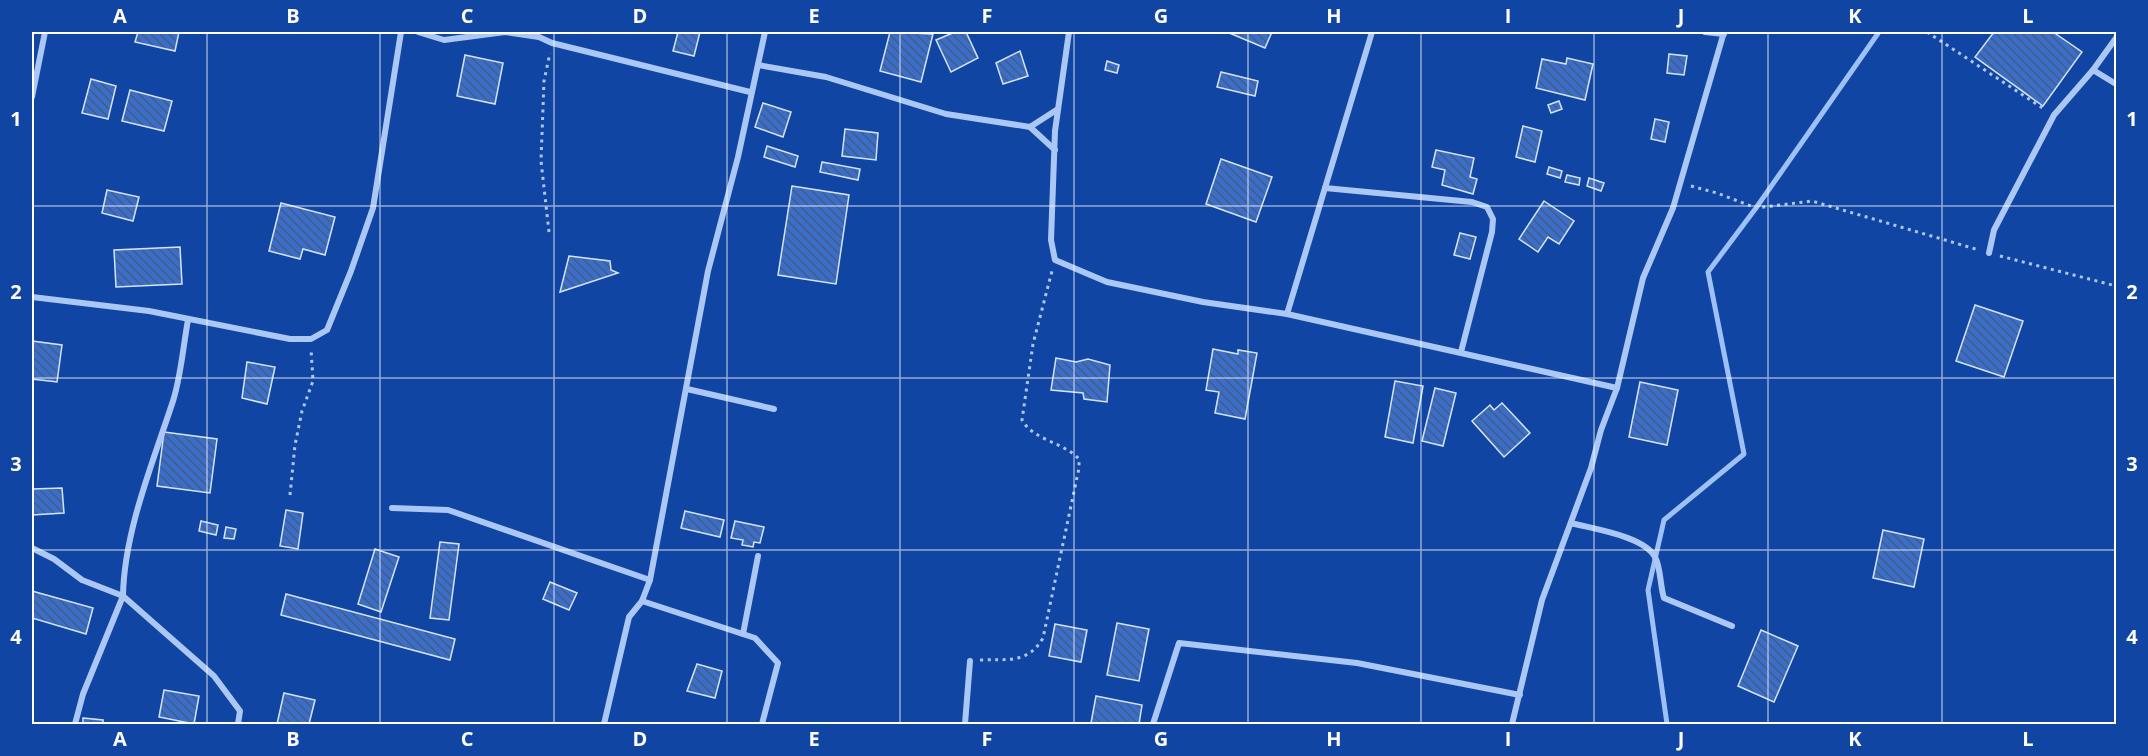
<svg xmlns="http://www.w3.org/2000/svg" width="2148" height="756" font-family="'Open Sans',sans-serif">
	<defs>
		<pattern id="building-back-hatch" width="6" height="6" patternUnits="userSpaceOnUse" patternTransform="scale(1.5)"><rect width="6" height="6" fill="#3a6ec9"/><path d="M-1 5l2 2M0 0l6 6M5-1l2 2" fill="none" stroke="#445b84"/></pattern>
	</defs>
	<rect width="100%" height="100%" fill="#1145a3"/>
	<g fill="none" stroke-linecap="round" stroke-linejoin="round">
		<!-- stream -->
		<polyline stroke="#9dc0f9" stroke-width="5" points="1667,724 1648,590 1664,520 1744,454 1708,272 1756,208 1879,32"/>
	</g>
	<!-- building -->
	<g fill="url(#building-back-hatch)" stroke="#d4e4fe" stroke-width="1.5">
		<polygon points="138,32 179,32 175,51 135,42"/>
		<polygon points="678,32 700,32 694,56 673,51"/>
		<polygon points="890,32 933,34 921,82 880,71"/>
		<polygon points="955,32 966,32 978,58 951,72 936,40"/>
		<polygon points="1227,32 1272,32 1265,48"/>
		<polygon points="1994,32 2053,32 2082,52 2043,106 1975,57"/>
		<polygon points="1020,51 1028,76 1003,84 996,63"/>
		<polygon points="1669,54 1687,56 1684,75 1667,73"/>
		<polygon points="465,55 503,63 495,104 457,96"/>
		<polygon points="1567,58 1593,64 1585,100 1536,88 1542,59 1566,64"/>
		<polygon points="1107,61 1119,65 1117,73 1105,70"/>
		<polygon points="1221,72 1258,81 1255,96 1217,87"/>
		<polygon points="91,79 116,86 108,119 82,113"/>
		<polygon points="130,90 172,101 164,131 122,121"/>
		<polygon points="1559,101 1562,109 1551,113 1548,105"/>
		<polygon points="763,103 791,112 783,137 755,127"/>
		<polygon points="1655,119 1669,122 1665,142 1651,139"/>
		<polygon points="1523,126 1542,131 1535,162 1516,157"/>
		<polygon points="845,129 878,133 876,160 842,156"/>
		<polygon points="767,146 798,156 795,167 764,157"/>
		<polygon points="1436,150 1474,158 1470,177 1477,179 1473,194 1442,185 1445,170 1432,167"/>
		<polygon points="1221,159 1272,177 1256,222 1206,204"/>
		<polygon points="822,162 860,169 858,180 820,172"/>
		<polygon points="1549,167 1562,171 1560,178 1547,174"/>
		<polygon points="1567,175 1580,178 1579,185 1565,182"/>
		<polygon points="1589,178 1604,183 1601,191 1587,186"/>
		<polygon points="792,186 849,195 836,284 778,275"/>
		<polygon points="107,190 139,197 133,221 102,213"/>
		<polygon points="1544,201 1574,221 1559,244 1548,237 1538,252 1519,239"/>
		<polygon points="281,203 335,217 325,255 303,249 300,259 269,251"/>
		<polygon points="1460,233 1476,237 1470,259 1454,255"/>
		<polygon points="180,247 182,284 116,287 114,250"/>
		<polygon points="569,256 610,261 611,270 618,273 560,292"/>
		<polygon points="1975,305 2023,321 2004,377 1956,361"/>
		<polygon points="32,341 62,345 57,382 32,379"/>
		<polygon points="1213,349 1238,354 1238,350 1257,353 1245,419 1215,413 1219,392 1206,390"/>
		<polygon points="1056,358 1076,362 1088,359 1110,365 1107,402 1084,399 1083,393 1051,390"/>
		<polygon points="247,362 275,367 267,404 242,398"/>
		<polygon points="1395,381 1423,386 1413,443 1385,437"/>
		<polygon points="1640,382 1678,390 1667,445 1629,437"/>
		<polygon points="1435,388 1456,393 1443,446 1422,441"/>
		<polygon points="1502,403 1530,433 1504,457 1472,421 1490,405 1494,410"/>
		<polygon points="164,432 217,439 210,493 157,486"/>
		<polygon points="62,488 64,513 32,515 32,489"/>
		<polygon points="286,510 303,513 298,549 280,546"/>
		<polygon points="685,511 724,520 720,537 681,528"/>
		<polygon points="201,521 218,525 216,535 199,531"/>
		<polygon points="735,521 764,527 760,543 754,542 753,547 742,545 743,540 731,538"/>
		<polygon points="226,527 236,529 234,539 224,538"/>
		<polygon points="1883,530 1924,539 1914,587 1873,578"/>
		<polygon points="440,542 459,544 449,620 430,618"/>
		<polygon points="375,549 399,557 381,612 358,604"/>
		<polygon points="550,582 577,593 569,610 543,599"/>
		<polygon points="32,591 93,608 86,634 32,618"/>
		<polygon points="286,594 455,639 450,660 281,615"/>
		<polygon points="1117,623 1149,629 1139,681 1107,675"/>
		<polygon points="1055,624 1087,630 1081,662 1049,656"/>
		<polygon points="1761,630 1798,646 1774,702 1738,686"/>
		<polygon points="697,664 722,671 715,698 687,691"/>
		<polygon points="164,690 199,696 194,724 159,717"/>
		<polygon points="284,693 315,700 309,724 277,724"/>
		<polygon points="1096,696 1142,705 1139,724 1091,723"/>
		<polygon points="83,718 103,720 103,724 83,724"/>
	</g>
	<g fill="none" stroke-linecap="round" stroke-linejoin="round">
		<!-- path -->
		<g stroke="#abc7f6" stroke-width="3" stroke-dasharray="3 4.5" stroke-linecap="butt">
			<polyline points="1927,32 2044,109"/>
			<polyline points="1691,186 1717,193 1756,208 1812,201 1979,250"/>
			<polyline points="549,232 541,161 544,81 550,53"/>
			<polyline points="2000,256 2116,286"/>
			<polyline points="290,495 295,445 302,411 313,381 311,349"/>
			<path d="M980 660C1007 659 1028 664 1043 638L1079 468V459C1063 442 1033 440 1022 420L1033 344 1052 271"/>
		</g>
		<!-- minor -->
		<g stroke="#abc7f6" stroke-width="6">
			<polyline points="418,32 444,40 505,32 539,37 552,43 750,92"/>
			<polyline points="1069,32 1055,131 1051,240 1055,260 1107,282 1203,302 1287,314 1617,388"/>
			<polyline points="1705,32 1724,34"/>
			<polyline points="758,65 826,77 946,114 1030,127 1058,109"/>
			<polyline points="2093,70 2116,38"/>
			<polyline points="32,97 45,32"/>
			<polyline points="1030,127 1055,150"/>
			<polyline points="1325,188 1472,202 1487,207 1493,219 1492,232 1461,352"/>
			<polyline points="1989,253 1994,230 2054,115 2093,70 2116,84"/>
			<polyline points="32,297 149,311 290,339 311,339 327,330 351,271 373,208 401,32"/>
			<polyline points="1287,314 1372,32"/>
			<path d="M188 320C183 347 181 376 173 401 153 462 124 532 123 596L214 676 240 711 238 724"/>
			<polyline points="687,389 774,409"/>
			<polyline points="392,508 448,510 650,580"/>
			<path d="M1571 523C1593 529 1644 536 1655 557 1661 568 1660 586 1664 598L1732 626"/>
			<polyline points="32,548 54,559 82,580 123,596 83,694 75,724"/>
			<polyline points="642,601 755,638 778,663 762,724"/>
			<polyline points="743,634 758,556"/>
			<polyline points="604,724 629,617 642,601 650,580 708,271 738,157 765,32"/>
			<polyline points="965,724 970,661"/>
			<polyline points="1153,724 1179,643 1357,663 1520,695"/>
			<polyline points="1512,724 1542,600 1591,468 1601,430 1617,388 1643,278 1673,208 1724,32"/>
		</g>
	</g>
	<!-- grid -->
	<path fill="none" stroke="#fff" stroke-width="1.5" stroke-opacity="0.55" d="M207 32V724M380 32V724M554 32V724M727 32V724M900 32V724M1074 32V724M1248 32V724M1421 32V724M1594 32V724M1768 32V724M1942 32V724M32 206H2116M32 378H2116M32 550H2116"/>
	<!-- border -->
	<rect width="2148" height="756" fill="none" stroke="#1145a3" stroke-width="66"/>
	<rect x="33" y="33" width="2082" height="690" fill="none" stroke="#fff" stroke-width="2"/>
	<g font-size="20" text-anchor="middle" font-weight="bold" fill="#fff">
		<text x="120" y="23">A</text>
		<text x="293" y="23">B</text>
		<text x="467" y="23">C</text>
		<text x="640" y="23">D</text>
		<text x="814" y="23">E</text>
		<text x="987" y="23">F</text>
		<text x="1161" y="23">G</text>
		<text x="1334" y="23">H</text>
		<text x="1508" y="23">I</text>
		<text x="1681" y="23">J</text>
		<text x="1855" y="23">K</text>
		<text x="2028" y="23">L</text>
		<text x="16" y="126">1</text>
		<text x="2132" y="126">1</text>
		<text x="16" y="299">2</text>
		<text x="2132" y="299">2</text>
		<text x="16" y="471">3</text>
		<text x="2132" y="471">3</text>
		<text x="16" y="644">4</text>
		<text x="2132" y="644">4</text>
		<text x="120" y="746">A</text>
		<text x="293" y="746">B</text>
		<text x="467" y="746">C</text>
		<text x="640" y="746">D</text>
		<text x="814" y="746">E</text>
		<text x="987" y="746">F</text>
		<text x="1161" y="746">G</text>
		<text x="1334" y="746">H</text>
		<text x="1508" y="746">I</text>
		<text x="1681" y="746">J</text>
		<text x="1855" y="746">K</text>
		<text x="2028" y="746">L</text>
	</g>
</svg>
